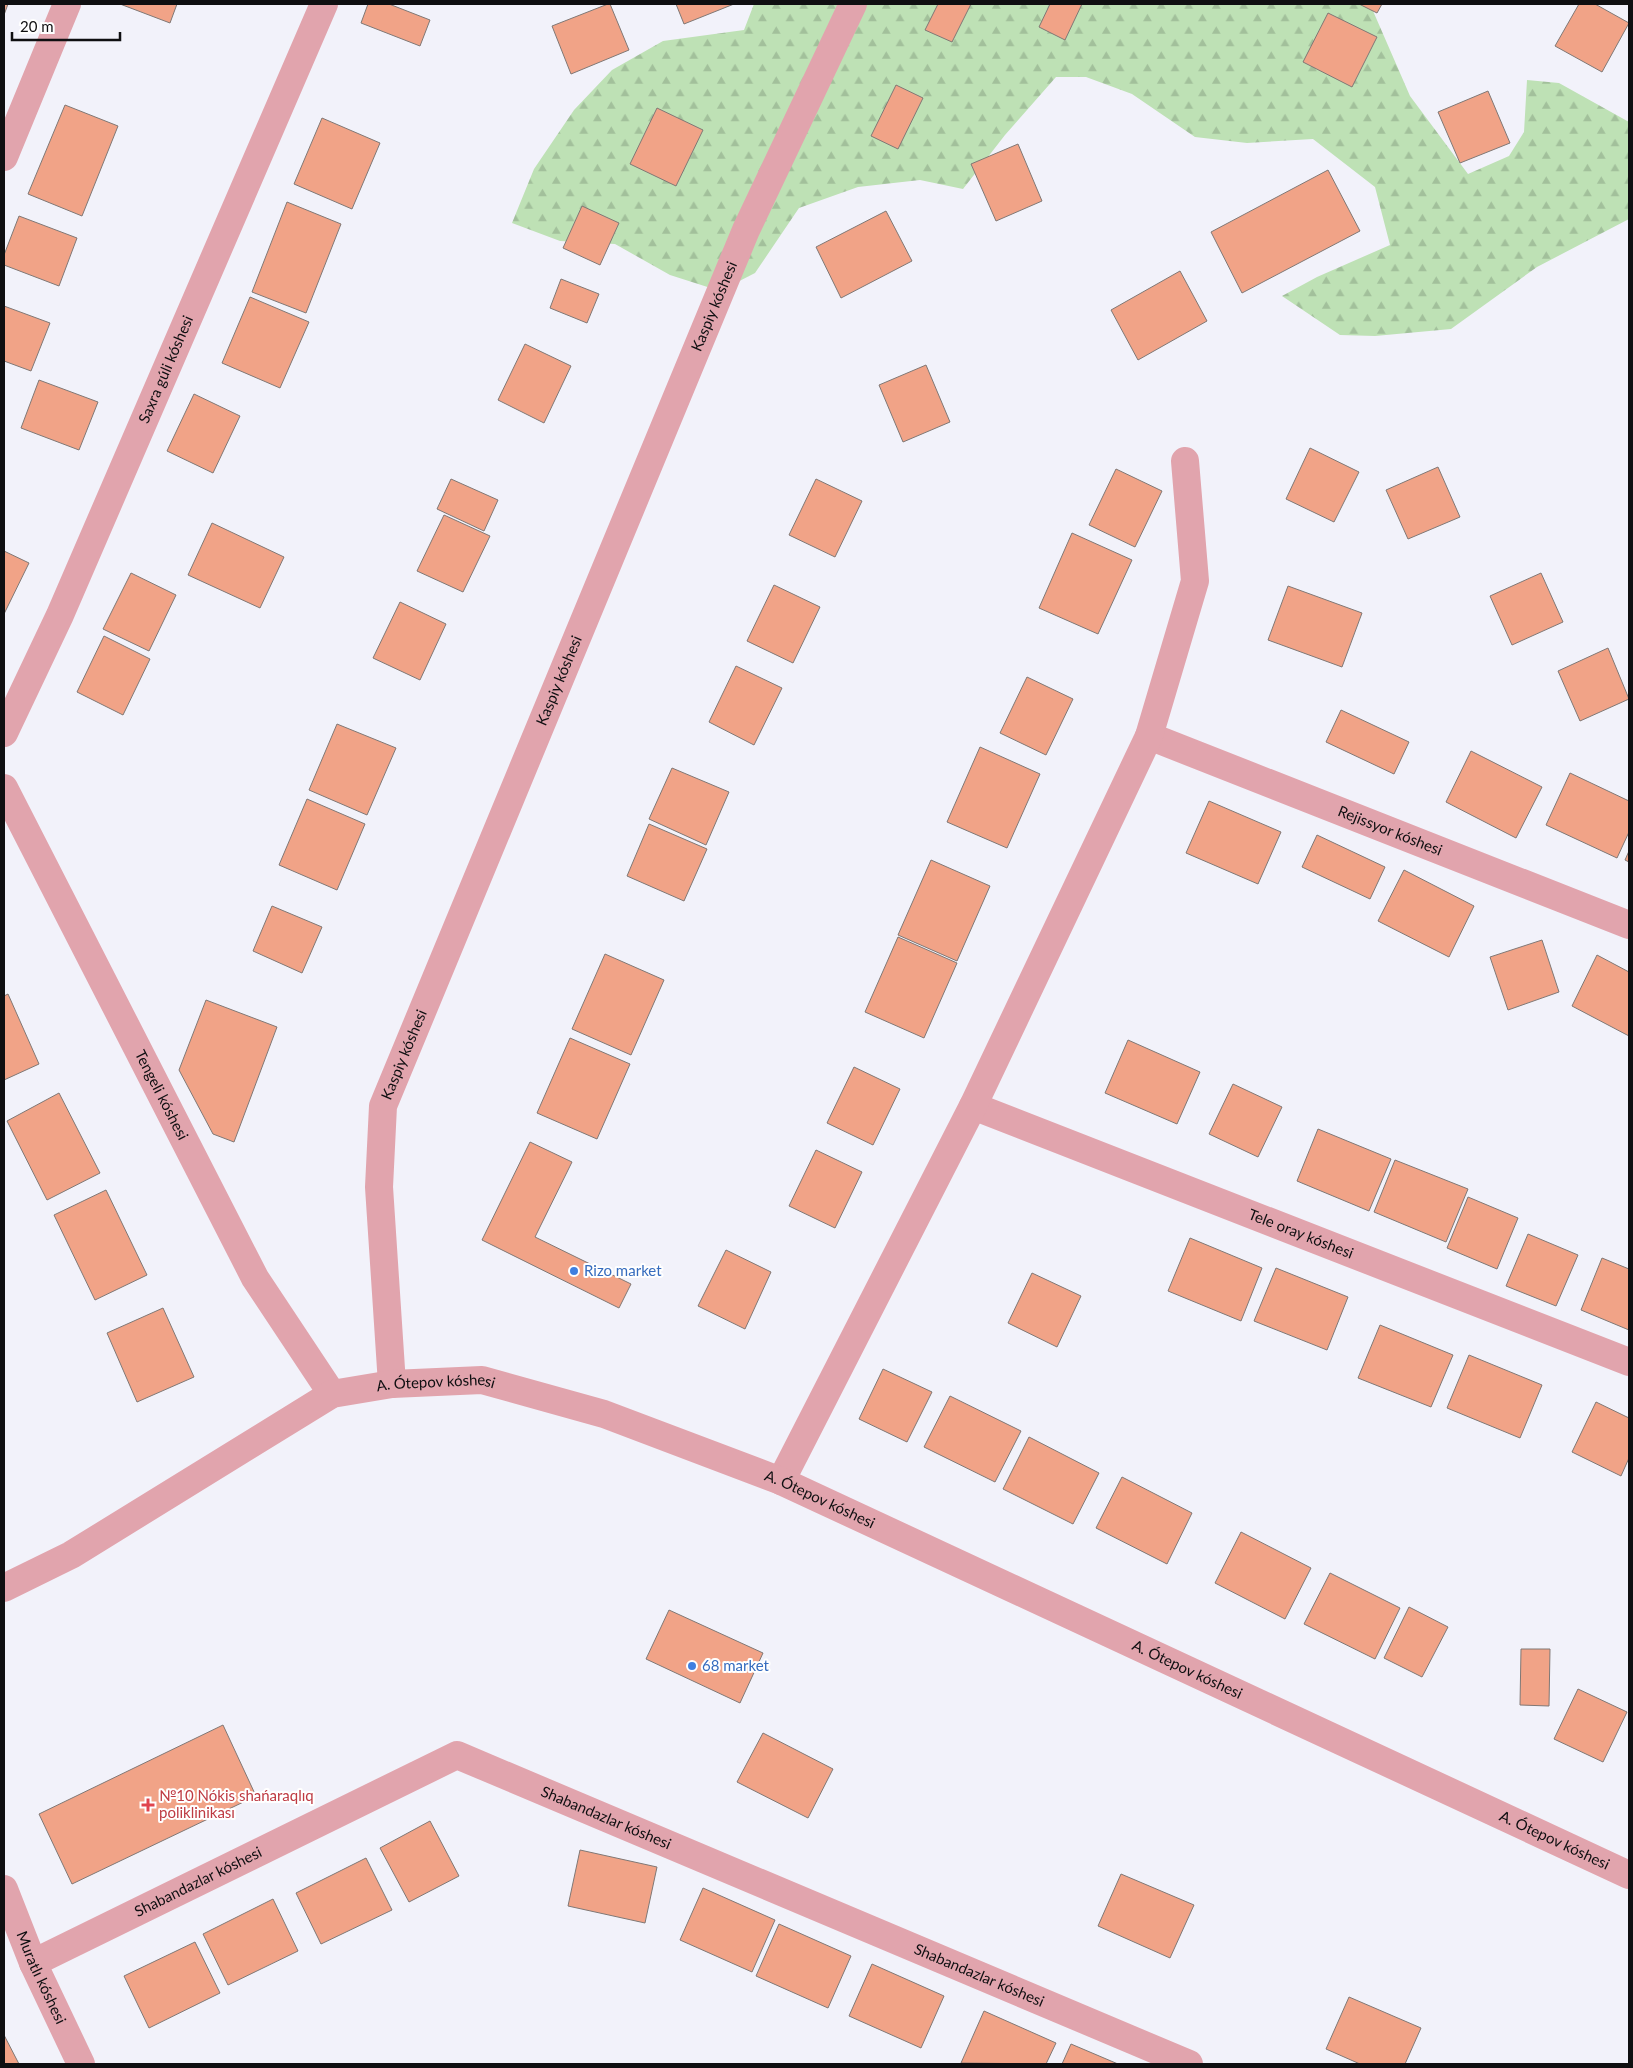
<svg xmlns="http://www.w3.org/2000/svg" width="1633" height="2068" font-family="Lato,sans-serif">
	<defs>
		<pattern id="forest-firs" width="22" height="20" patternUnits="userSpaceOnUse" patternTransform="scale(1.25)"><rect width="22" height="20" fill="#bee1b5"/><path d="M5 1l3.5 6h-7zM16 11l3.5 6h-7z" fill="#a2c09b"/></pattern>
	</defs>
	<rect width="100%" height="100%" fill="#f2f2fa"/>
	<!-- forest -->
	<polygon fill="url(#forest-firs)" points="754,4 1370,4 1410,96 1468,174 1509,156 1524,132 1527,80 1559,83 1629,122 1629,219 1537,267 1451,329 1375,336 1340,335 1282,296 1317,277 1390,245 1375,187 1313,139 1247,143 1195,137 1132,94 1086,77 1056,77 1005,135 963,189 920,180 858,187 799,208 755,273 720,291 670,275 615,244 560,241 512,223 534,169 574,110 612,70 663,41 744,30"/>
	<!-- building -->
	<g fill="#f1a387" stroke="#807875">
		<polygon points="4,4 8,4 4,15"/>
		<polygon points="120,4 177,4 170,23"/>
		<polygon points="368,4 389,4 430,20 420,46 361,23"/>
		<polygon points="608,4 610,4 629,50 571,74 552,26"/>
		<polygon points="676,4 734,4 684,24"/>
		<polygon points="938,4 971,4 952,42 925,30"/>
		<polygon points="1050,4 1082,4 1065,40 1039,27"/>
		<polygon points="1359,4 1382,4 1377,13"/>
		<polygon points="1579,4 1595,4 1629,23 1602,72 1555,46"/>
		<polygon points="1328,13 1377,37 1352,87 1303,62"/>
		<polygon points="896,85 923,98 898,149 871,136"/>
		<polygon points="1488,91 1510,143 1460,163 1438,112"/>
		<polygon points="65,105 118,126 82,216 28,194"/>
		<polygon points="657,108 703,130 676,186 630,164"/>
		<polygon points="322,118 380,143 352,209 294,184"/>
		<polygon points="1018,144 1042,201 996,221 971,164"/>
		<polygon points="1328,170 1360,231 1242,293 1211,232"/>
		<polygon points="287,202 341,224 306,313 252,292"/>
		<polygon points="582,206 619,223 600,265 563,248"/>
		<polygon points="886,211 912,261 841,298 816,247"/>
		<polygon points="19,216 77,238 59,286 4,265 4,255"/>
		<polygon points="1180,271 1207,321 1138,360 1111,310"/>
		<polygon points="561,279 599,294 587,323 550,308"/>
		<polygon points="250,297 309,322 280,388 222,363"/>
		<polygon points="4,306 50,323 31,371 4,361"/>
		<polygon points="525,344 571,366 544,423 498,400"/>
		<polygon points="926,365 950,422 903,442 879,385"/>
		<polygon points="39,380 98,402 79,450 21,428"/>
		<polygon points="194,394 240,416 213,473 167,451"/>
		<polygon points="1310,448 1359,472 1334,522 1286,499"/>
		<polygon points="1438,467 1460,517 1408,539 1386,490"/>
		<polygon points="1116,469 1162,491 1135,547 1089,525"/>
		<polygon points="451,479 498,500 484,531 437,509"/>
		<polygon points="816,479 862,501 835,557 789,535"/>
		<polygon points="444,515 490,536 463,592 417,571"/>
		<polygon points="212,523 284,557 260,608 188,575"/>
		<polygon points="1072,533 1132,560 1098,634 1039,608"/>
		<polygon points="4,551 29,563 4,614"/>
		<polygon points="131,573 176,595 149,651 103,629"/>
		<polygon points="1541,573 1563,622 1512,645 1490,596"/>
		<polygon points="774,585 820,607 793,663 747,641"/>
		<polygon points="1288,586 1362,613 1342,667 1268,640"/>
		<polygon points="400,602 446,624 420,680 373,658"/>
		<polygon points="104,636 150,659 123,715 77,692"/>
		<polygon points="1608,648 1629,699 1580,721 1558,671"/>
		<polygon points="736,666 782,688 754,745 709,722"/>
		<polygon points="1027,677 1073,699 1046,755 1000,733"/>
		<polygon points="1341,710 1409,742 1394,774 1326,742"/>
		<polygon points="337,724 396,748 367,815 309,790"/>
		<polygon points="980,747 1040,774 1007,848 947,822"/>
		<polygon points="1471,751 1542,787 1516,838 1446,802"/>
		<polygon points="672,768 729,792 706,845 649,819"/>
		<polygon points="1570,773 1629,801 1629,832 1617,858 1546,825"/>
		<polygon points="307,799 365,824 337,890 279,865"/>
		<polygon points="1209,801 1281,832 1258,884 1186,853"/>
		<polygon points="649,824 707,849 684,901 627,876"/>
		<polygon points="1317,835 1385,867 1370,899 1302,867"/>
		<polygon points="1629,851 1629,862 1625,860"/>
		<polygon points="931,860 990,886 957,961 898,935"/>
		<polygon points="1404,870 1474,906 1449,957 1378,921"/>
		<polygon points="272,906 322,927 302,973 253,951"/>
		<polygon points="898,937 957,963 924,1038 865,1012"/>
		<polygon points="1542,940 1559,992 1508,1010 1490,957"/>
		<polygon points="605,954 664,980 631,1055 572,1029"/>
		<polygon points="1597,955 1629,972 1629,1036 1572,1006"/>
		<polygon points="8,994 39,1064 4,1080 4,996"/>
		<polygon points="206,1000 277,1027 234,1142 213,1134 179,1070"/>
		<polygon points="570,1038 630,1064 597,1139 537,1113"/>
		<polygon points="1128,1040 1200,1072 1177,1124 1105,1093"/>
		<polygon points="854,1067 900,1089 873,1145 827,1123"/>
		<polygon points="1233,1084 1282,1107 1258,1157 1209,1134"/>
		<polygon points="59,1093 100,1173 47,1200 7,1121"/>
		<polygon points="1318,1129 1391,1159 1369,1211 1297,1181"/>
		<polygon points="530,1142 572,1162 535,1237 631,1284 619,1308 482,1240"/>
		<polygon points="816,1150 862,1172 835,1228 789,1206"/>
		<polygon points="1395,1160 1468,1189 1446,1242 1374,1212"/>
		<polygon points="106,1190 147,1275 95,1300 54,1215"/>
		<polygon points="1468,1197 1518,1218 1497,1269 1447,1248"/>
		<polygon points="1528,1234 1578,1255 1556,1306 1506,1286"/>
		<polygon points="1190,1238 1262,1268 1241,1321 1168,1291"/>
		<polygon points="726,1250 771,1272 745,1329 698,1306"/>
		<polygon points="1602,1258 1629,1269 1629,1330 1581,1310"/>
		<polygon points="1276,1268 1348,1297 1327,1350 1254,1321"/>
		<polygon points="1032,1273 1081,1296 1057,1347 1008,1323"/>
		<polygon points="163,1308 194,1377 137,1402 107,1333"/>
		<polygon points="1380,1325 1453,1355 1431,1407 1358,1378"/>
		<polygon points="1469,1355 1542,1385 1520,1438 1447,1408"/>
		<polygon points="883,1369 932,1392 907,1442 859,1419"/>
		<polygon points="950,1396 1021,1431 995,1482 924,1447"/>
		<polygon points="1596,1402 1629,1418 1629,1458 1621,1476 1572,1452"/>
		<polygon points="1029,1437 1099,1473 1073,1524 1003,1489"/>
		<polygon points="1122,1477 1192,1513 1167,1564 1096,1528"/>
		<polygon points="1241,1532 1311,1568 1285,1619 1215,1583"/>
		<polygon points="1330,1573 1400,1608 1375,1659 1304,1624"/>
		<polygon points="1409,1607 1448,1627 1422,1677 1384,1658"/>
		<polygon points="669,1610 763,1653 740,1703 646,1659"/>
		<polygon points="1521,1649 1550,1649 1549,1706 1520,1705"/>
		<polygon points="1578,1689 1627,1712 1603,1762 1554,1739"/>
		<polygon points="223,1725 256,1796 72,1884 39,1814"/>
		<polygon points="763,1733 833,1769 808,1818 737,1782"/>
		<polygon points="430,1821 459,1876 409,1902 380,1848"/>
		<polygon points="580,1850 657,1867 645,1923 568,1906"/>
		<polygon points="366,1858 392,1910 321,1944 296,1893"/>
		<polygon points="1121,1874 1194,1905 1170,1958 1098,1926"/>
		<polygon points="703,1888 775,1920 752,1972 680,1940"/>
		<polygon points="273,1899 298,1951 228,1985 203,1934"/>
		<polygon points="779,1924 851,1956 828,2008 756,1976"/>
		<polygon points="195,1942 220,1993 149,2028 124,1976"/>
		<polygon points="872,1964 944,1996 921,2048 849,2016"/>
		<polygon points="1349,1997 1421,2028 1405,2064 1360,2064 1326,2049"/>
		<polygon points="984,2011 1056,2043 1046,2064 961,2063"/>
		<polygon points="4,2035 19,2064 4,2064"/>
		<polygon points="1071,2044 1118,2064 1062,2064"/>
	</g>
	<g fill="none" stroke-linecap="round" stroke-linejoin="round">
		<!-- minor -->
		<g stroke="#e1a4ad" stroke-width="28">
			<polyline points="4,157 67,4"/>
			<path id="s1" d="M4 733 60 615 324 4"/>
			<path id="s2" d="M1149 736 1629 925"/>
			<path id="s3" d="M4 788 255 1278 332 1394"/>
			<path id="s4" d="M973 1106 1629 1362"/>
			<path id="s5" d="M392 1384 379 1187 383 1106 746 230 853 4"/>
			<polyline points="781,1481 973,1106 1149,736 1195,581 1185,461"/>
			<path id="s6" d="M4 1588 71 1555 332 1394 392 1384 482 1380 604 1414 781 1481 1629 1875"/>
			<path id="s7" d="M4 1889 33 1963 81 2064"/>
			<path id="s8" d="M33 1963 457 1755 1189 2064"/>
		</g>
	</g>
	<!-- markers -->
	<g fill="#3f7fe0" stroke="#fff" stroke-width="2">
		<circle cx="574" cy="1271" r="5"/>
		<circle cx="692" cy="1666" r="5"/>
	</g>
	<path fill="#e0444e" stroke="#fff" stroke-width="2" d="M145.5 1797.5h5v5h5v5h-5v5h-5v-5h-5v-5h5z"/>
	<g text-anchor="middle" stroke-width="4" stroke-linejoin="round" paint-order="stroke">
		<!-- street labels -->
		<g font-size="15" fill="#0f0f11" stroke="#fff">
			<text dy="5" stroke="none"><textPath href="#s5" startOffset="1144">Kaspiy kóshesi</textPath></text>
			<text dy="5" stroke="none"><textPath href="#s1" startOffset="398">Saxra gúli kóshesi</textPath></text>
			<text dy="5" stroke="none"><textPath href="#s5" startOffset="739">Kaspiy kóshesi</textPath></text>
			<text dy="5" stroke="none"><textPath href="#s2" startOffset="259">Rejissyor kóshesi</textPath></text>
			<text dy="5" stroke="none"><textPath href="#s5" startOffset="334">Kaspiy kóshesi</textPath></text>
			<text dy="5" stroke="none"><textPath href="#s3" startOffset="345">Tengeli kóshesi</textPath></text>
			<text dy="5" stroke="none"><textPath href="#s4" startOffset="352">Tele oray kóshesi</textPath></text>
			<text dy="5" stroke="none"><textPath href="#s6" startOffset="486">A. Ótepov kóshesi</textPath></text>
			<text dy="5" stroke="none"><textPath href="#s6" startOffset="891">A. Ótepov kóshesi</textPath></text>
			<text dy="5" stroke="none"><textPath href="#s6" startOffset="1296">A. Ótepov kóshesi</textPath></text>
			<text dy="5" stroke="none"><textPath href="#s8" startOffset="634">Shabandazlar kóshesi</textPath></text>
			<text dy="5" stroke="none"><textPath href="#s6" startOffset="1701">A. Ótepov kóshesi</textPath></text>
			<text dy="5" stroke="none"><textPath href="#s8" startOffset="184">Shabandazlar kóshesi</textPath></text>
			<text dy="5" stroke="none"><textPath href="#s8" startOffset="1039">Shabandazlar kóshesi</textPath></text>
			<text dy="5" stroke="none"><textPath href="#s7" startOffset="96">Muratlı kóshesi</textPath></text>
		</g>
		<!-- shop labels -->
		<g font-size="15" fill="#366cbe" stroke="#fff" text-anchor="start">
			<text x="584" y="1276">Rizo market</text>
			<text x="702" y="1671">68 market</text>
		</g>
		<!-- health labels -->
		<g font-size="15" fill="#be3a42" stroke="#fff" text-anchor="start">
			<text x="159" y="1801">№10 Nókis shańaraqlıq<tspan x="159" dy="17">poliklinikası</tspan></text>
		</g>
	</g>
	<!-- border -->
	<rect width="1633" height="2068" fill="none" stroke="#0f0f11" stroke-width="10"/>
	<!-- scale -->
	<path d="M12 32v8h108v-8" fill="none" stroke="#0f0f11" stroke-width="2.5"/>
	<text x="20" y="32" font-size="15" fill="#0f0f11" stroke="#ffffff" stroke-width="4" paint-order="stroke">20 m</text>
</svg>
